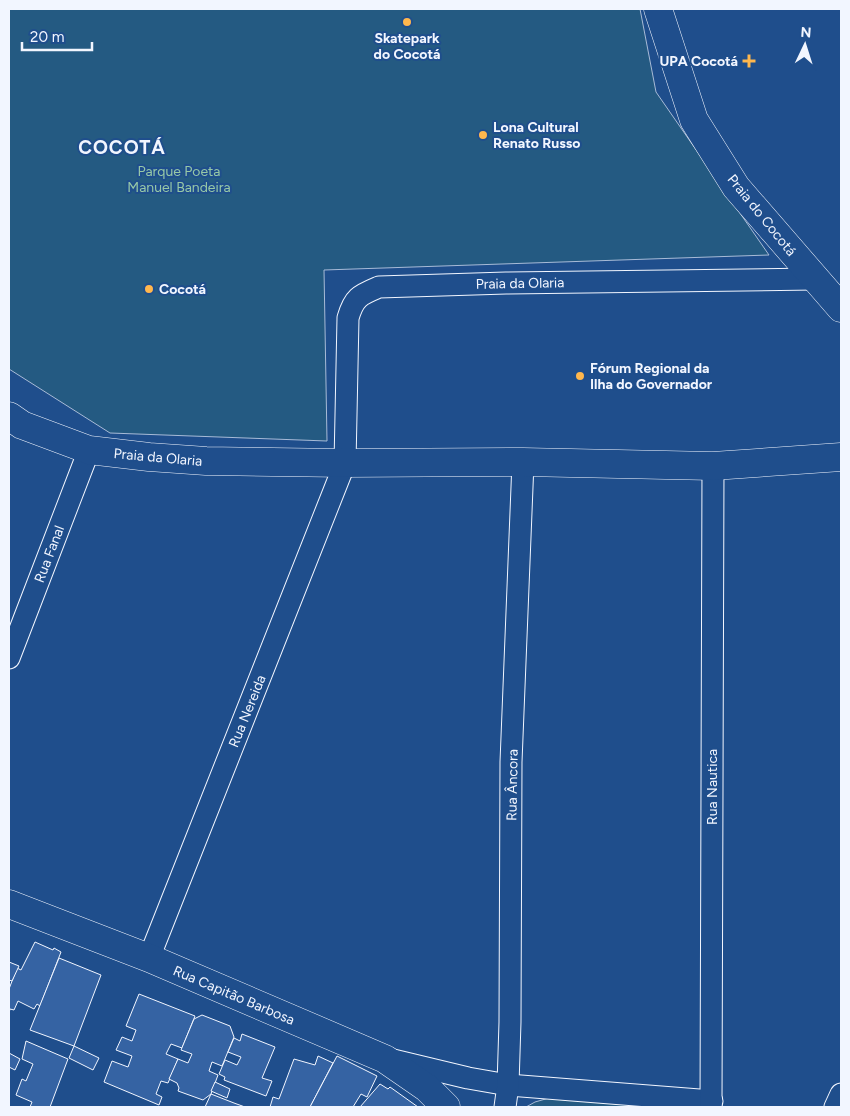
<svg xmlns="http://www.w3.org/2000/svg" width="850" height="1116" font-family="Figtree,sans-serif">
	<rect width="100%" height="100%" fill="#1f4e8c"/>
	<!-- green -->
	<g fill="#245a82" stroke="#a8bbd7">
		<polygon points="9,9 640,9 656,92 769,255 324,270 327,441 110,433 9,369"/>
		<polygon points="549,1098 676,1107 526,1107 535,1102"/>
	</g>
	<!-- building -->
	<g fill="#3563a3" stroke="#f2f6ff">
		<polygon points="35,942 53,950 54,948 61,952 40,1006 37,1004 34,1009 18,1001 14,1010 10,1009 9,1013 9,989 17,968 21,970"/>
		<polygon points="59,958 101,975 74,1046 30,1030"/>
		<polygon points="9,962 19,966 12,981 9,980"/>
		<polygon points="139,994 195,1016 182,1048 171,1044 166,1054 178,1059 168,1083 161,1081 156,1094 162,1097 159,1105 104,1082 112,1061 128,1067 132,1056 116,1050 122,1037 132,1041 136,1030 126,1026"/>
		<polygon points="202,1015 230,1026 234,1037 222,1066 212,1062 209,1071 218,1075 211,1094 203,1100 178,1091 179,1088 177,1083 169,1079 178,1059 188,1063 192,1054 181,1050 194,1019"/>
		<polygon points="242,1034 275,1047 262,1078 272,1081 266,1096 224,1080 225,1077 219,1074 225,1060 237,1065 241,1057 228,1052 234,1038 240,1041"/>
		<polygon points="26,1041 68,1059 50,1107 30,1107 32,1102 16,1095 22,1079 26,1081 33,1064 22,1059"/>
		<polygon points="74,1046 99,1058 93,1070 69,1058"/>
		<polygon points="9,1053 20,1059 15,1070 9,1067"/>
		<polygon points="318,1056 333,1063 310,1107 270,1107 273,1097 279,1099 294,1059 315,1065"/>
		<polygon points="337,1056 377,1076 367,1097 361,1094 353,1107 310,1107"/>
		<polygon points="215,1082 230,1089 227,1098 211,1091"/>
		<polygon points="380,1084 388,1089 390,1087 418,1107 360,1107"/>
		<polygon points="211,1094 234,1103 245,1107 205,1107"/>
	</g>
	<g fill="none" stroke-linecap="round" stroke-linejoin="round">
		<!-- street casing -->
		<g stroke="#f2f6ff" stroke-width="23">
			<g id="street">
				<polyline points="9,658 89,450"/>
				<path d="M149 958 345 463 348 318C354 297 360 295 379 287L506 283 815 279"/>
				<polyline points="393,1060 468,1078 508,1085 712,1101"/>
				<polyline points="505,1107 508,1085 510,1022 511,762 523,462"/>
				<polyline points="711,1107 713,466"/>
				<polyline points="835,1107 841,1094"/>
			</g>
		</g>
		<!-- secondary casing -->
		<g stroke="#f2f6ff" stroke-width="29">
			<g id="secondary">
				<polyline points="658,9 694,120 736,187 841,308"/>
				<polyline points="9,416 22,425 89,450 149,457 206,461 345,463 523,462 713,466 841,457"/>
				<polyline points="9,904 149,958 385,1059 427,1088 446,1107"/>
			</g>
		</g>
		<!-- street -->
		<use href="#street" stroke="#1f4e8c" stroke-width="21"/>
		<!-- secondary -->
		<use href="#secondary" stroke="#1f4e8c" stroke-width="28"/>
	</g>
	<!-- markers -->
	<g fill="#ffb74d" stroke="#1f4e8c" stroke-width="2">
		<circle cx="407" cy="22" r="5"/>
		<path d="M746.5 53.5h5v5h5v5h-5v5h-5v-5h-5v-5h5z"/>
		<circle cx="483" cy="135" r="5"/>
		<circle cx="149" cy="289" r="5"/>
		<circle cx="580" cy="376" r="5"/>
	</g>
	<g text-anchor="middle" stroke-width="4" stroke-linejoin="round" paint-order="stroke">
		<!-- poi labels -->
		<g font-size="14" font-weight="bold" fill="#f2f6ff" stroke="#1f4e8c" text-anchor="start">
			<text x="407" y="43" text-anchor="middle">Skatepark<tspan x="407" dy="16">do Cocotá</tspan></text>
			<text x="738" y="66" text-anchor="end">UPA Cocotá</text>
			<text x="493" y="132">Lona Cultural<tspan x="493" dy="16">Renato Russo</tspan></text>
			<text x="159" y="294">Cocotá</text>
			<text x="590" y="373">Fórum Regional da<tspan x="590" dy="16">Ilha do Governador</tspan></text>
		</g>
		<!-- park labels -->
		<g font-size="14" fill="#97c8a6" stroke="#1f4e8c">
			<text x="179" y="176">Parque Poeta<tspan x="179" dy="16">Manuel Bandeira</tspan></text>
		</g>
		<!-- street labels -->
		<g font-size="14" fill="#f2f6ff" stroke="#1f4e8c">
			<text transform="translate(762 215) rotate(51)" y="5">Praia do Cocotá</text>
			<text transform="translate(520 283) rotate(-1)" y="5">Praia da Olaria</text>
			<text transform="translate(158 457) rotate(5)" y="5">Praia da Olaria</text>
			<text transform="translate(49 554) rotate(-69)" y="5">Rua Fanal</text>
			<text transform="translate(247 711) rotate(-68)" y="5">Rua Nereida</text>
			<text transform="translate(512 785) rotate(-89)" y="5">Rua Âncora</text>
			<text transform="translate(712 787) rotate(-90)" y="5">Rua Nautica</text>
			<text transform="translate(234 995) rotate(23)" y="5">Rua Capitão Barbosa</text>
		</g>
		<!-- district labels -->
		<g font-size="19" font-weight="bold" letter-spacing="1" fill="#f2f6ff" stroke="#1f4e8c">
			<text x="122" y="154">COCOTÁ</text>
		</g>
	</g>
	<!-- border -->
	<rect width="850" height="1116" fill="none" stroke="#f2f6ff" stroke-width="20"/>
	<!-- north arrow -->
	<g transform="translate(805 45) rotate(4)" stroke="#1f4e8c" stroke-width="4" paint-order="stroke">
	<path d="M0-4L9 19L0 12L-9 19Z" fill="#f2f6ff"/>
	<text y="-8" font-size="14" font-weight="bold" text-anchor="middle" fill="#f2f6ff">N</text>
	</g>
	<!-- scale -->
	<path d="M22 42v8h70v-8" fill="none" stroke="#f2f6ff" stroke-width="2.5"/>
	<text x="30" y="42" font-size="15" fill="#f2f6ff" stroke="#1f4e8c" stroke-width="4" paint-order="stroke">20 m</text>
</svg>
